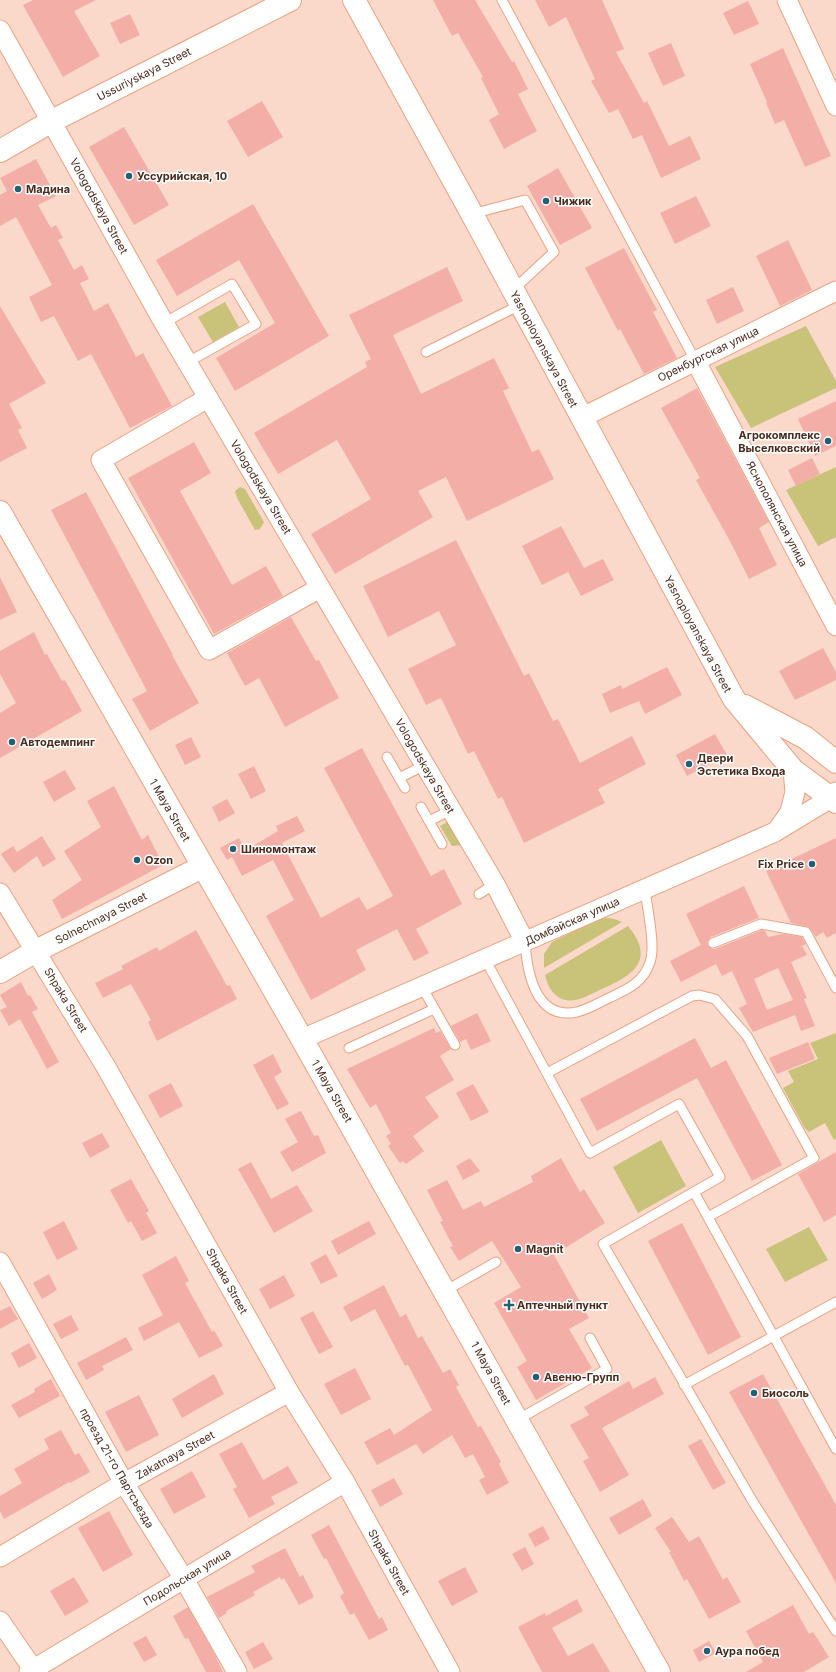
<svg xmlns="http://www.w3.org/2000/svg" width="836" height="1672" font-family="Inter,sans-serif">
	<rect width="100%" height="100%" fill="#fad9cb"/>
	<!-- green -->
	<g fill="#c9c37a">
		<polygon points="225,302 239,327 213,342 198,317"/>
		<polygon points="806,326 836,381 836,388 751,428 715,367"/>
		<polygon points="836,467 836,537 818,546 786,490"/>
		<polygon points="240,487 245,489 264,522 260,529 255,530 237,498 235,491"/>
		<polygon points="449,821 463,845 452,846 440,826"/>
		<polygon points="603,917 614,919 622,922 544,968 544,954 552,942"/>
		<path d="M628 926C657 961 632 976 600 990 589 995 575 1004 562 999 552 995 547 984 545 975Z"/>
		<polygon points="836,1033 836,1138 834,1140 825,1123 809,1132 804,1127 783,1088 794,1082 788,1071 818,1059 810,1043"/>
		<polygon points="661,1140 686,1186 638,1213 613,1167"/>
		<polygon points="809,1227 828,1260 785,1282 766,1249"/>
	</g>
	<!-- building -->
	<g fill="#f4aea8" fill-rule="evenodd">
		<polygon points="33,0 96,0 74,11 100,56 63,77 23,5"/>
		<polygon points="433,0 475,0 512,62 514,61 528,89 518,94 537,131 504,149 489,120 499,114 481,78 483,77 458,33 452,36"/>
		<polygon points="535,0 602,0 624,49 616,52 644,103 647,101 669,146 690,136 701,159 661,178 642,135 633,139 618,109 609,113 591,81 595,79 566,17 549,27"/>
		<polygon points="748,1 759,24 734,35 723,13"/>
		<polygon points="130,14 140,35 120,44 110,23"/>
		<polygon points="671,43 685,76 663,86 648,53"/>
		<polygon points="783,48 831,156 805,167 784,120 775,124 766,103 767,102 750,64"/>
		<polygon points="262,101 283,137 248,157 227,121"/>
		<polygon points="124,127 169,205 134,225 89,147"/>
		<polygon points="36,159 56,196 38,205 51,228 56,225 63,238 58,240 74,270 82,265 89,279 80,283 94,311 108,303 136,357 143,353 172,406 130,428 91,354 78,361 54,316 41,322 29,297 52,285 16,217 0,226 0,195 7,191 0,178"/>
		<polygon points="558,168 592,228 560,245 527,186"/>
		<polygon points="696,196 711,226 675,244 660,213"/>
		<polygon points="253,204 329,336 235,391 216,358 275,323 239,260 177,296 156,260"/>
		<polygon points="788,240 812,290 780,306 756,256"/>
		<polygon points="624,248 657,310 653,312 677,358 644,374 620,329 618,331 585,268"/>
		<polygon points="447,267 463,301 393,335 421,394 494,358 509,388 503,391 532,452 539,449 554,479 467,521 446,477 418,491 433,517 335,574 311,534 371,499 337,440 278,474 254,433 367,367 365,362 371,359 349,315"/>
		<polygon points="733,287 744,311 717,324 706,300"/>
		<polygon points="0,306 46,383 9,404 22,428 18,430 27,448 0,462"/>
		<polygon points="697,388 769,522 759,528 777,565 749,579 731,543 696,480 700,478 661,408"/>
		<polygon points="836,401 836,446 815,456 798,419"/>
		<polygon points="194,442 211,473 180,491 232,585 266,566 283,596 214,634 128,478"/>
		<polygon points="812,458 820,474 796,486 788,470"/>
		<polygon points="86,492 173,655 172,655 199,703 150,731 132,699 147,691 51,510"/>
		<polygon points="561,526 584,568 603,559 614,580 581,596 568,572 542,585 522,546"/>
		<polygon points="456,540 524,676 529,673 553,721 558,719 580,763 632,736 646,764 598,789 605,803 524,843 502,797 498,799 474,751 468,754 441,698 426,705 408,669 456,645 439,611 388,637 363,586"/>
		<polygon points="0,577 17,612 0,620"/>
		<polygon points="291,617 316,661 319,660 339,698 285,727 259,678 245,686 227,653"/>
		<polygon points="34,632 45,655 47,654 62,681 65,680 82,711 0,758 0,713 16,703 0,674 0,651"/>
		<polygon points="823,648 836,672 836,680 795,700 779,671"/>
		<polygon points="667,667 682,695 645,714 639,701 610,713 602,694 621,685 622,689"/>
		<polygon points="715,734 727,755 687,776 676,755"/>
		<polygon points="191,737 201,757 185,765 175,745"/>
		<polygon points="362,748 431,876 444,869 462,904 416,929 429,953 414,961 397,929 356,950 366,970 311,1000 266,916 294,900 273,860 242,876 232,857 227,860 220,848 239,838 246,850 278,831 276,826 297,816 305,831 282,843 321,918 359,897 367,910 393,896 324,768"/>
		<polygon points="254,766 266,791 251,799 238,774"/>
		<polygon points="65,770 76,789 54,802 43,782"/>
		<polygon points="114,786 142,840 148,835 163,865 62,919 52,900 82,880 64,851 101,827 87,801"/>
		<polygon points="227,799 235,813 219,822 212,807"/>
		<polygon points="42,836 56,859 43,867 37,856 14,873 1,854 13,846 17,852"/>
		<polygon points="836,838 836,933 827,938 823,932 816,937 809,927 791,923 766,871"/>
		<path d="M744 886 759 918 711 937 707 942 708 946 712 949H715L762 930 765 931 768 937 783 934 802 937 806 944 802 946 807 955 791 962 807 998 804 999 815 1026 801 1031 795 1015 753 1032 739 1008 747 1004 732 971 722 976 716 964 681 982 670 961 701 945 686 914ZM778 968 793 1000 767 1010 754 979Z"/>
		<polygon points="196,930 227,986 230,985 237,999 157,1041 148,1022 151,1020 131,984 103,998 95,983 123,969 121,966 157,947 159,951"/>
		<polygon points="21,982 28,996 30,995 38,1009 32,1012 59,1062 47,1069 20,1019 9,1026 0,1010 7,1007 0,995"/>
		<polygon points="477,1013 491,1041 471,1050 466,1039 460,1042 451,1026"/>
		<polygon points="434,1028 436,1033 440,1031 451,1049 440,1056 454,1080 425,1097 439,1117 413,1136 424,1151 406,1164 403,1161 400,1163 388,1146 391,1144 386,1136 391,1133 376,1104 370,1108 347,1069"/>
		<polygon points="695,1038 711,1068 726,1060 782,1165 752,1181 697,1078 597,1131 580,1099"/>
		<polygon points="808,1042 815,1059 777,1074 769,1058"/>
		<polygon points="273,1054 282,1072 274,1077 289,1104 277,1110 253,1065"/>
		<polygon points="171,1083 183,1106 160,1118 148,1095"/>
		<polygon points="473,1084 489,1112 471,1121 456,1093"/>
		<polygon points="301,1111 314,1136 318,1135 326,1153 292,1172 280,1152 298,1142 285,1119"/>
		<polygon points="102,1133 110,1147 90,1158 82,1143"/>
		<polygon points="836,1152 836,1215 824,1222 798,1174"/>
		<polygon points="470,1158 480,1171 463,1180 456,1166"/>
		<polygon points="561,1158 580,1192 584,1189 605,1223 554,1255 589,1318 569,1329 592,1368 536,1400 517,1367 527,1361 494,1303 521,1287 492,1241 459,1261 450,1247 453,1246 440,1222 443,1221 427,1190 447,1180 463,1210 481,1201 484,1207 533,1182 531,1176"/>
		<polygon points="251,1162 271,1199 297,1185 313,1211 274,1233 238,1169"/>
		<polygon points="131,1179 149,1211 146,1213 157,1233 142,1241 131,1221 128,1223 110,1190"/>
		<polygon points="64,1221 78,1249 57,1260 43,1232"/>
		<polygon points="369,1221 376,1234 338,1255 331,1241"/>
		<polygon points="682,1223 741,1337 708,1355 648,1241"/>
		<polygon points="326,1254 338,1276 321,1284 310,1263"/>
		<polygon points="176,1256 189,1281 185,1283 212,1332 214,1330 223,1346 199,1358 179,1322 144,1341 138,1328 163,1315 142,1275"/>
		<polygon points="49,1274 57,1290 42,1299 33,1283"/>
		<polygon points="284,1275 295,1296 270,1309 259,1289"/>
		<polygon points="384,1285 400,1317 406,1314 418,1338 422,1336 443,1373 450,1369 459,1385 456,1387 478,1427 481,1426 501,1462 499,1464 509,1483 487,1495 479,1480 485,1477 473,1454 465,1458 452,1435 423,1454 416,1444 377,1465 364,1442 390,1428 394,1435 432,1410 408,1365 405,1366 375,1309 351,1322 343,1307"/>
		<polygon points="10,1306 18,1319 0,1329 0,1311"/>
		<polygon points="313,1311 333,1347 319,1354 300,1318"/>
		<polygon points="71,1315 79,1330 61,1339 53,1324"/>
		<polygon points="126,1337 133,1350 102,1366 104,1370 86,1380 77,1363"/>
		<polygon points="29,1343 37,1358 19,1368 11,1353"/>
		<polygon points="355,1368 371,1399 341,1415 324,1384"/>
		<polygon points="214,1374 224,1394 182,1418 172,1399"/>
		<polygon points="763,1374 836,1505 836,1583 729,1392"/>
		<polygon points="655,1377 664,1394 602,1428 629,1475 600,1492 583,1461 589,1458 570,1425 589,1415 584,1407 629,1381 633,1389"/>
		<polygon points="51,1379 60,1396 19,1418 11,1405 35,1392 34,1389"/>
		<polygon points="139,1395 159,1435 126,1452 105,1412"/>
		<polygon points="61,1430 75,1455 79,1453 90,1472 70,1483 69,1482 4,1519 0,1511 0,1496 22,1483 14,1469 49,1449 44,1439"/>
		<polygon points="701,1439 726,1483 713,1490 688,1446"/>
		<polygon points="242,1442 263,1480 288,1466 298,1483 271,1497 275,1504 249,1518 233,1489 237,1487 219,1454"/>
		<polygon points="192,1471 206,1497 174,1514 160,1489"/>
		<polygon points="394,1478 403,1494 380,1507 371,1490"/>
		<polygon points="643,1499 652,1516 619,1535 609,1518"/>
		<polygon points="109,1511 133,1555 103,1572 78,1528"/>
		<polygon points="672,1517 689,1542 699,1536 723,1580 727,1577 741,1602 709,1619 687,1579 684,1581 669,1552 671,1552 655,1528"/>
		<polygon points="329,1525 379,1619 382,1617 388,1630 369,1640 354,1613 350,1615 340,1596 344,1593 326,1558 324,1559 311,1535"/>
		<polygon points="543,1526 550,1539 535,1547 528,1534"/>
		<polygon points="525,1547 534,1564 522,1571 512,1554"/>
		<polygon points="285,1548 300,1577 303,1575 314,1597 299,1605 284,1578 281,1580 280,1577 253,1592 255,1595 226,1611 227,1613 219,1618 207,1597 255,1572 251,1566"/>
		<polygon points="465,1567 478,1592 452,1606 438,1581"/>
		<polygon points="74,1577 89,1602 65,1616 50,1591"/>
		<polygon points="577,1599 583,1611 552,1628 568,1656 593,1643 610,1672 542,1672 518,1627 545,1613 546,1616"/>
		<polygon points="793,1605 809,1634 813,1632 829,1657 804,1672 746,1672 763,1662 746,1631"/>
		<polygon points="188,1607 214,1653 223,1672 206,1672 188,1638 185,1639 173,1616"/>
		<polygon points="146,1636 157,1655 144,1662 133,1643"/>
		<polygon points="709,1641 716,1653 699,1662 693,1650"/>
		<polygon points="263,1642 273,1659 254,1669 245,1652"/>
	</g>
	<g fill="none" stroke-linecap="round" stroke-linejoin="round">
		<!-- service casing -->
		<g stroke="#eda07e" stroke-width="11">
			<g id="service">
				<polyline points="502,0 695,360"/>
				<polyline points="472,214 525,200 554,252 513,290"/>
				<polyline points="164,323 232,284 256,324 188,362"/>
				<polyline points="426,352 520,305"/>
				<polyline points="387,757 405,788"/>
				<polyline points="399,778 425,765"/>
				<polyline points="421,807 442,844"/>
				<polyline points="429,821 451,810"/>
				<polyline points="479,894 495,884"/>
				<path d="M525 942C527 971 535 1021 577 1012 589 1009 600 1002 611 997 628 989 644 982 650 962 656 946 647 908 645 889"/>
				<polyline points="713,943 761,924 806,932 836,988"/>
				<polyline points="485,959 590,1153 679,1104 720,1177 603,1244 753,1502 836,1631"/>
				<polyline points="422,987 455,1045"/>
				<polyline points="349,1048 434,1009"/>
				<polyline points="547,1073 692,996 699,995 715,999 747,1036 814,1158 708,1217"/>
				<polyline points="694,1192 836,1449"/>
				<polyline points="445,1291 496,1262"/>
				<polyline points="684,1385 836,1302"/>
				<polyline points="517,1420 607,1369 590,1338"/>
			</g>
		</g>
		<!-- minor casing -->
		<g stroke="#eda07e" stroke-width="21">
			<g id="minor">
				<polyline points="787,0 836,106"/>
				<polyline points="0,30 164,323 495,884 525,942"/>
				<polyline points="695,360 836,626"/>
				<polyline points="208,398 101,460 209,650 320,588"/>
				<polyline points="581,418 836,291"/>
				<polyline points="779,828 790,812 795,792 793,770"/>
				<polyline points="0,893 106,1067 289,1392 345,1482 450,1672"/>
				<polyline points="302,1039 775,832 831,798 836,792"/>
				<polyline points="0,1262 124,1483 184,1579 237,1672"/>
				<polyline points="0,1557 124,1483 289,1392"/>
				<polyline points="0,1621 35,1672"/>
				<polyline points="29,1672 345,1482"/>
			</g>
		</g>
		<!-- tertiary casing -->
		<g stroke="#eda07e" stroke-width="24">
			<g id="tertiary">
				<polyline points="354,0 472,214 734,699 793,770 836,802"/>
				<polyline points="0,151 52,121 290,0"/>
				<polyline points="0,512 302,1039 659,1672"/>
				<polyline points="745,706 806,738 836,762"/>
				<polyline points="0,972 36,951 202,867"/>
			</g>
		</g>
		<!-- service -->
		<use href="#service" stroke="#fff" stroke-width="9"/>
		<!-- minor -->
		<use href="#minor" stroke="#fff" stroke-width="19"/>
		<!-- tertiary -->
		<use href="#tertiary" stroke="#fff" stroke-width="22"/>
	</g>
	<!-- markers -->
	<g fill="#206075" stroke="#fff" stroke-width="1.5">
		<circle cx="129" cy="176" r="4"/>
		<circle cx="18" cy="189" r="4"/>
		<circle cx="546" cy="201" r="4"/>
		<circle cx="828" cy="441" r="4"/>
		<circle cx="12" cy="742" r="4"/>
		<circle cx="689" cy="764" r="4"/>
		<circle cx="233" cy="849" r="4"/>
		<circle cx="137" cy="860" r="4"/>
		<circle cx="812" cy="864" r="4"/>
		<circle cx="518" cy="1249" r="4"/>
		<path d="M507 1299h4v4h4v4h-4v4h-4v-4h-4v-4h4z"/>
		<circle cx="536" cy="1377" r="4"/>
		<circle cx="754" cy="1393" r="4"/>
		<circle cx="707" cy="1651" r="4"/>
	</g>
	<g text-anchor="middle" stroke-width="3" stroke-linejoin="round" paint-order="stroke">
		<!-- street labels -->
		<g font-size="11" fill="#4a2b1d" stroke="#fff">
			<text transform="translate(144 74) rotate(-27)" y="4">Ussuriyskaya Street</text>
			<text transform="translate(99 206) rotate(61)" y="4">Vologodskaya Street</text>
			<text transform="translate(544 349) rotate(62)" y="4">Yasnoployanskaya Street</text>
			<text transform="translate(708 354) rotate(-26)" y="4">Оренбургская улица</text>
			<text transform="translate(261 487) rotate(59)" y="4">Vologodskaya Street</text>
			<text transform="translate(777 514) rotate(62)" y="4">Яснополянская улица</text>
			<text transform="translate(698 634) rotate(62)" y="4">Yasnoployanskaya Street</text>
			<text transform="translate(425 766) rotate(60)" y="4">Vologodskaya Street</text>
			<text transform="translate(170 810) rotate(60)" y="4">1 Maya Street</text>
			<text transform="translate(101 918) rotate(-27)" y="4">Solnechnaya Street</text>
			<text transform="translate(572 921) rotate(-24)" y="4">Домбайская улица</text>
			<text transform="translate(66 1000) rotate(59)" y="4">Shpaka Street</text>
			<text transform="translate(332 1091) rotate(60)" y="4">1 Maya Street</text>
			<text transform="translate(227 1281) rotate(61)" y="4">Shpaka Street</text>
			<text transform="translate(491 1373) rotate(61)" y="4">1 Maya Street</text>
			<text transform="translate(175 1455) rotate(-29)" y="4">Zakatnaya Street</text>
			<text transform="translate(117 1468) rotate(60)" y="4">проезд 21-го Партсъезда</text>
			<text transform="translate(389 1562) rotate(61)" y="4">Shpaka Street</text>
			<text transform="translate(187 1577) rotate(-31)" y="4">Подольская улица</text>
		</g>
		<!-- poi labels -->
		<g font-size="11" font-weight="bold" fill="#4a2b1d" stroke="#fff" text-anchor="start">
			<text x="137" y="180">Уссурийская, 10</text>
			<text x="26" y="193">Мадина</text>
			<text x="554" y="205">Чижик</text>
			<text x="820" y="439" text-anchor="end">Агрокомплекс<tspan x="820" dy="13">Выселковский</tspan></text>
			<text x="20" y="746">Автодемпинг</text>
			<text x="697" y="762">Двери<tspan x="697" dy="13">Эстетика Входа</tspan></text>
			<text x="241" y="853">Шиномонтаж</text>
			<text x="145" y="864">Ozon</text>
			<text x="804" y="868" text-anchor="end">Fix Price</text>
			<text x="526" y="1253">Magnit</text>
			<text x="517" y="1309">Аптечный пункт</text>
			<text x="544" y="1381">Авеню-Групп</text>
			<text x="762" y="1397">Биосоль</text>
			<text x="715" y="1655">Аура побед</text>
		</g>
	</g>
</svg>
